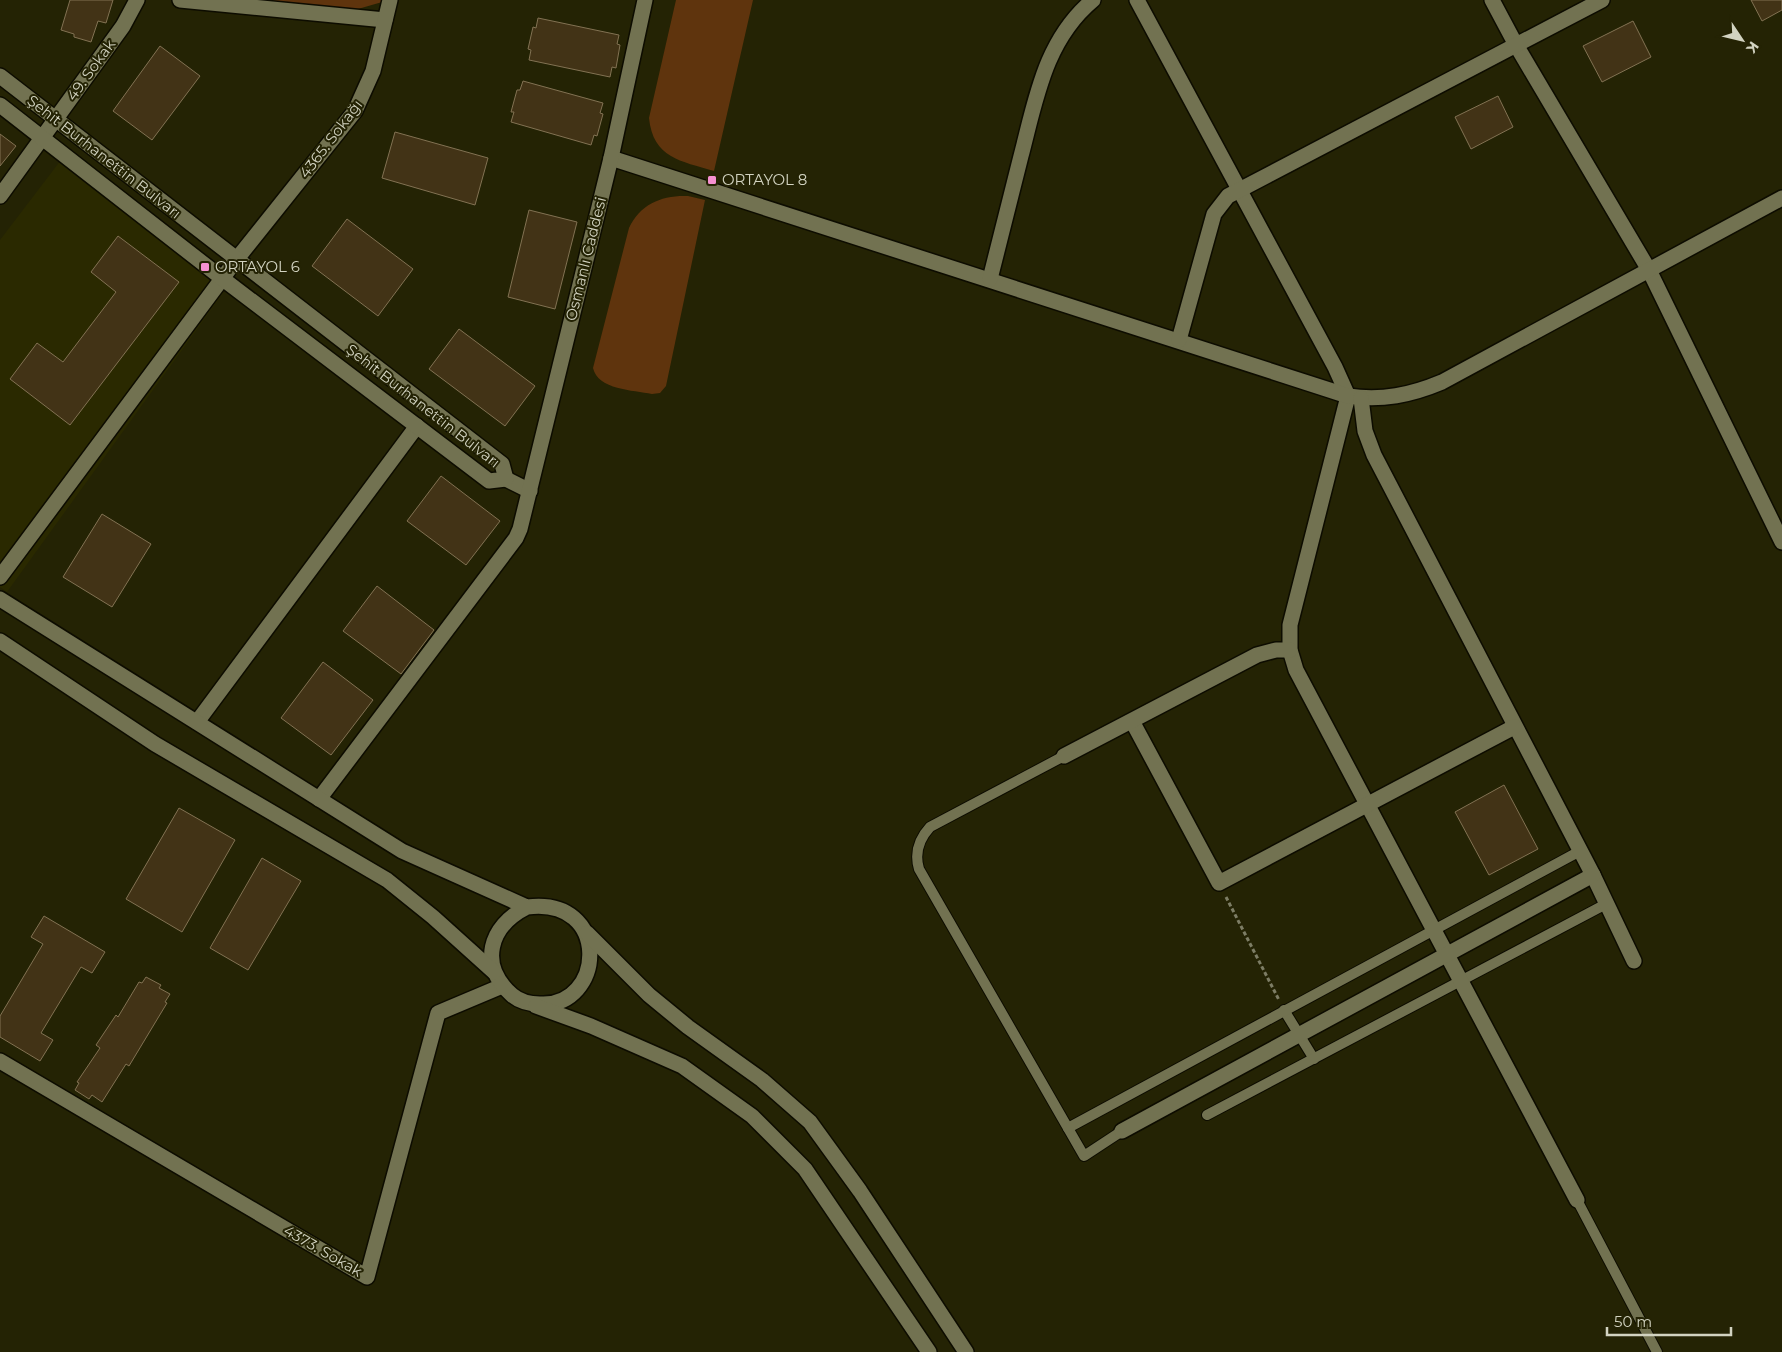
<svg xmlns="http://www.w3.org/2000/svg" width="1782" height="1352" font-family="Montserrat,sans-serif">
	<rect width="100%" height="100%" fill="#242304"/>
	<!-- built -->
	<polygon fill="#2a2900" points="61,160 226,289 7,592 0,587 0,240"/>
	<!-- green -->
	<g fill="#5f340d">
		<polygon points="219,0 389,0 358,9"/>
		<path d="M676 0H753L714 171C681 161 653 158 649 118Z"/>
		<path d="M688 196 705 200 666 386 660 393 652 394C633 390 598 390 593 368L629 228C640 204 662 195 688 196Z"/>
	</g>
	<!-- building -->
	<g fill="#423316" stroke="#827253">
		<polygon points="70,0 113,0 106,23 98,21 91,42 74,37 74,34 61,30"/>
		<polygon points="1751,0 1782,0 1782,10 1762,21"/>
		<polygon points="538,18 619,35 617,44 620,45 616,68 612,67 610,77 529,60 531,50 528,49 533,27 536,28"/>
		<polygon points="1633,21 1651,57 1602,82 1583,46"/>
		<polygon points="160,46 200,76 152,140 113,111"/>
		<polygon points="523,81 603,103 600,113 603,114 597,136 594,135 591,145 511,122 514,112 511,112 517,90 520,90"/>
		<polygon points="1498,96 1513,127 1471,149 1455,117"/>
		<polygon points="395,132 488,158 475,205 382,178"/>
		<polygon points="0,134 16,146 0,166"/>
		<polygon points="529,210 577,222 555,309 508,297"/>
		<polygon points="347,219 413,269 378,316 312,266"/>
		<polygon points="118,236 179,282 70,425 10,379 37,343 63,362 116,292 91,272"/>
		<polygon points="459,329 535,386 505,426 429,369"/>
		<polygon points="441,476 500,521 466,565 407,521"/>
		<polygon points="102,514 151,544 112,607 63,577"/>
		<polygon points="377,586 434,630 401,674 343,631"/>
		<polygon points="323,662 373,700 331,755 281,718"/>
		<polygon points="1504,785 1538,849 1489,875 1455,812"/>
		<polygon points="179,808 235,840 182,932 126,899"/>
		<polygon points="262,858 301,881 248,970 210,948"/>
		<polygon points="44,916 105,952 92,973 81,967 41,1033 53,1040 40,1061 0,1037 0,1016 43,944 31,937"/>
		<polygon points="146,977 161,985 159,988 170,994 165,1002 167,1003 129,1066 126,1064 102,1102 92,1095 89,1099 75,1090 79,1083 77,1082 100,1048 96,1045 116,1015 118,1017 139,982 142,983"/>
	</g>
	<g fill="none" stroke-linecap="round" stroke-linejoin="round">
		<!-- lane casing -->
		<g stroke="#0d0c00" stroke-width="12">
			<g id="lane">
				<path d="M1064 756 930 827C919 839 914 852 919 869L1084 1156 1122 1131"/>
				<polyline points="1284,1010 1314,1059"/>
				<polyline points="1207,1115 1606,904"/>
				<polyline points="1068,1128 1580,851"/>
				<polyline points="1577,1200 1657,1352"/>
			</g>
		</g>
		<!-- street casing -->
		<g stroke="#0d0c00" stroke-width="18">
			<g id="street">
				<polyline points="180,0 385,20"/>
				<polyline points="1137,0 1335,367 1348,396 1290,625 1290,650 1296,670 1577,1200"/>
				<polyline points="1492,0 1516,45 1649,270 1782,542"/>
				<path d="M611 158 1348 396C1382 401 1411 395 1442 382L1782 198"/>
				<polyline points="0,196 123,26 137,0"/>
				<path d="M990 279C1000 238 1011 197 1021 156 1036 99 1045 40 1093 0"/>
				<polyline points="1179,340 1214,214 1228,196 1602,0"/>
				<polyline points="1361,398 1365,431 1374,455 1593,875 1634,961"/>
				<polyline points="506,479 530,491"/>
				<polyline points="0,577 236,260 355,111 373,71 390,0"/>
				<polyline points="1132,721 1219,883 1514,727"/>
				<polyline points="197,722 417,426"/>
				<polyline points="1064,756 1257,655 1276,650 1290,650"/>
				<polyline points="319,799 516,538 520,529 611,158 645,0"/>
				<polyline points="0,1061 367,1277 438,1013 502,986"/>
				<polyline points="1122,1131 1593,875"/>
			</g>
		</g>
		<!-- secondary casing -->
		<g stroke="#0d0c00" stroke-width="18">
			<g id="secondary">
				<polyline points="0,76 502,464 506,479 489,481 223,279 0,105"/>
				<path d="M0 599 402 851 527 907C612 896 605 1008 540 1004 530 1004 519 1001 512 995 478 965 489 926 527 907"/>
				<polyline points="0,641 155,744 387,880 433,917 494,972"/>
				<polyline points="587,933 649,995 688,1027 762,1080 810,1122 860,1191 966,1352"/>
				<polyline points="536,1006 591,1026 682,1066 752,1116 805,1169 929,1352"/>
			</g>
		</g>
		<!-- path -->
		<polyline stroke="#7d7d65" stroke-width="3" stroke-dasharray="4 2.5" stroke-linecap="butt" points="1226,897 1279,1000"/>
		<!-- lane -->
		<use href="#lane" stroke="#727251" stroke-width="10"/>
		<!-- street -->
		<use href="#street" stroke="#727251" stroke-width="15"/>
		<!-- secondary -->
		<use href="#secondary" stroke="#727251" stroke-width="15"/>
	</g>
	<!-- markers -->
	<g fill="#f590d1" stroke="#242304" stroke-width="2">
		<rect x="707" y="175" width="10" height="10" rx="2.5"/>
		<rect x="200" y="262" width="10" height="10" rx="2.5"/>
	</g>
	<g text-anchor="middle" stroke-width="4" stroke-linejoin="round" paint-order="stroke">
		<!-- street labels -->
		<g font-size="15" fill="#d2d3c1" stroke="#242304">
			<text transform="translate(91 70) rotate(-54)" y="5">49. Sokak</text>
			<text transform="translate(331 139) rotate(-53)" y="5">4365. Sokağı</text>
			<text transform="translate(104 157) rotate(38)" y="5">Şehit Burhanettin Bulvarı</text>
			<text transform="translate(586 259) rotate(-76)" y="5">Osmanlı Caddesi</text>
			<text transform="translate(423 406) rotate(38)" y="5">Şehit Burhanettin Bulvarı</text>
			<text transform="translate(323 1251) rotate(30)" y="5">4373. Sokak</text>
		</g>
		<!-- poi labels -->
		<g font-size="15" fill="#d2d3c1" stroke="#242304" text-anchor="start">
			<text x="722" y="185">ORTAYOL 8</text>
			<text x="215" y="272">ORTAYOL 6</text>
		</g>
	</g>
	<!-- north arrow -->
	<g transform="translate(1742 40) rotate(125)" stroke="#242304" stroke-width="4" paint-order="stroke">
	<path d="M0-4L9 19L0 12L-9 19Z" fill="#d2d3c1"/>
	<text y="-8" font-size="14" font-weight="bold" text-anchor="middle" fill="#d2d3c1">K</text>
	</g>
	<!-- scale -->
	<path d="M1607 1327v8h124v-8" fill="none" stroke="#d2d3c1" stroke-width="2.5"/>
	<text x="1614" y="1327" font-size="15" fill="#d2d3c1" stroke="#242304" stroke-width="4" paint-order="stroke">50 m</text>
</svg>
